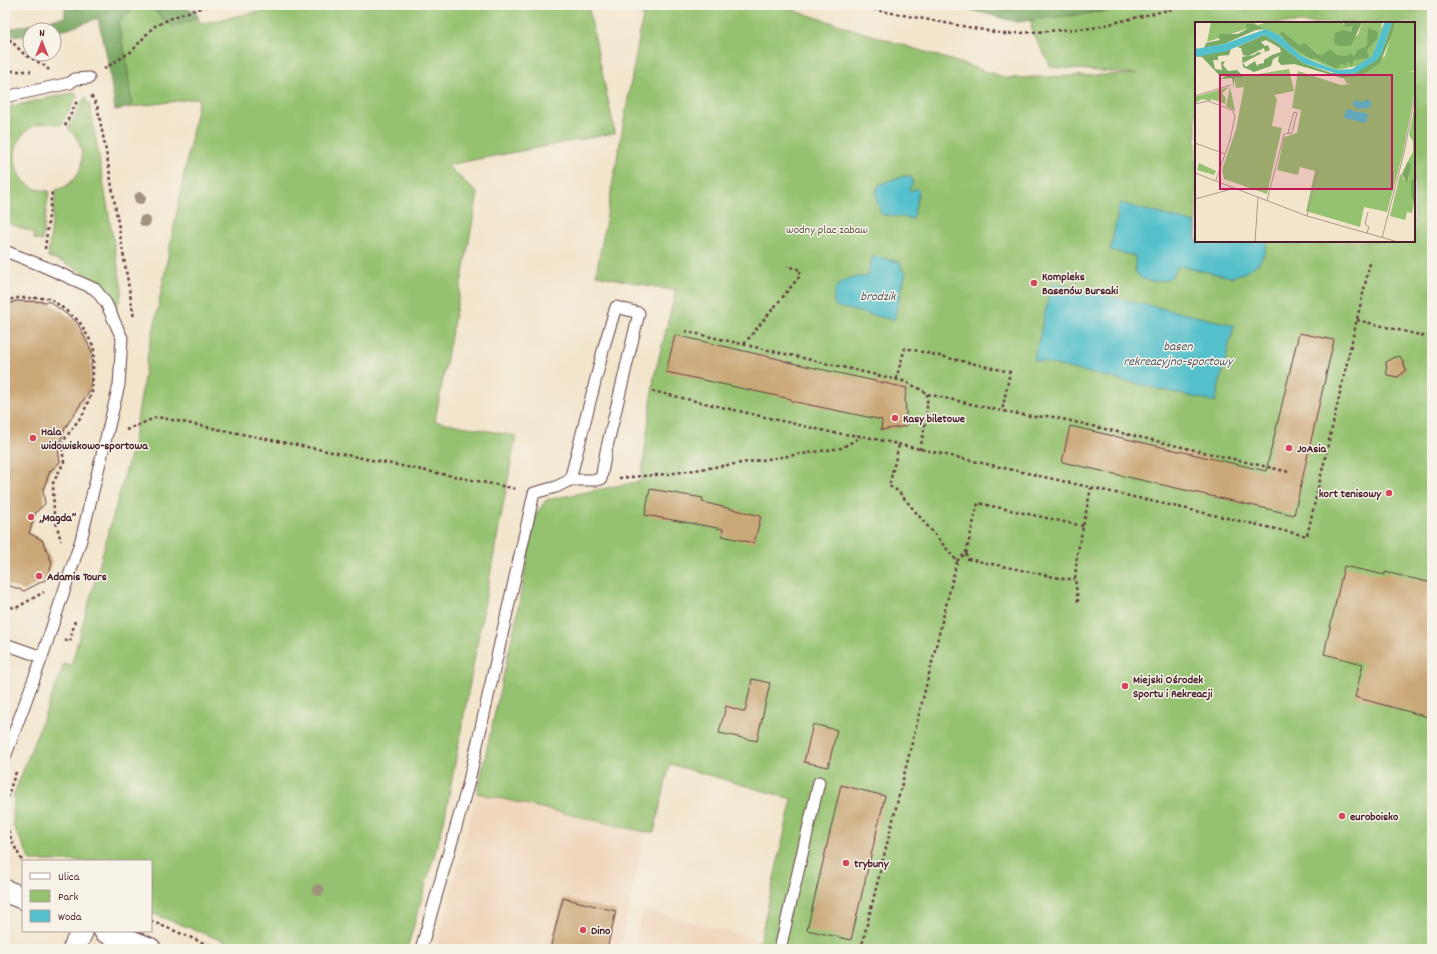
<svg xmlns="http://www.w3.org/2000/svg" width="1437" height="954" font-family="Dekko,sans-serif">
	<rect width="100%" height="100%" fill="#f7f3e8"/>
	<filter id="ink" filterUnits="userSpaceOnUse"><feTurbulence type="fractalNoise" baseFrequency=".025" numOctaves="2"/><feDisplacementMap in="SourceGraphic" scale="8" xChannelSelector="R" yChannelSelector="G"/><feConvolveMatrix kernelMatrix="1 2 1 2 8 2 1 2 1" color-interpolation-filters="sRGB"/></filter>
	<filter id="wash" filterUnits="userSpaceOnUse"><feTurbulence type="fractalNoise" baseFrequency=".012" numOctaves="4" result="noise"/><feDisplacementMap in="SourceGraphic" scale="16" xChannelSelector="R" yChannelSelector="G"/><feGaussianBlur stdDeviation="0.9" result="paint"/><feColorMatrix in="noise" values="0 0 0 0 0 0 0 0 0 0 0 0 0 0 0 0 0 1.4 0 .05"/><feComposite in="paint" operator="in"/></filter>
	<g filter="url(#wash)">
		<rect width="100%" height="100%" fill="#f2e5cc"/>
		<!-- built -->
		<g fill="#f0d6bc">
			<polygon points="477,793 645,832 620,949 436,949"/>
			<polygon points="643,909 760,940 758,949 633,949"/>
		</g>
		<!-- green -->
		<g fill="#95c270" stroke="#70704e" fill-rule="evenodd">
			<polygon points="140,5 147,5 174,27 198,17 200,24 289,5 588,5 615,133 447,165 478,194 435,421 516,436 444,822 407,949 244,949 151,913 151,861 31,861 13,825 14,794 64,664 71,666 133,445 149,347 154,328 199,98 132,107 126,58 118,22"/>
			<path d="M645 5H777L1007 78 1137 74 1051 67 1032 32 1031 20 1107 11 1127 5H1432V949H758L792 799 670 764 654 832H645L477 793 516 619 536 514 546 500 641 481 654 377 676 291 596 275ZM1196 23H1414V241H1196Z"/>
			<path d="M75 93 78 95 61 125C4 111 0 191 49 191L42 241 34 239V233L5 222V108L66 94Z"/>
			<path d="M85 97 90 106 122 290 120 300 116 306C96 279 80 267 48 257L56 190C85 183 91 146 68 129Z"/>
		</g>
		<!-- forest -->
		<g fill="#78a862" stroke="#616446">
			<polygon points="65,5 140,5 118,22 126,58 132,107 115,110 108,61 98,18 68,29 54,31 30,30 30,35 21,36 5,34 5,30 65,17"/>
			<polygon points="147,5 170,5 195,11 198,17 174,27"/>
			<polygon points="952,5 1127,5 1107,11 1017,22"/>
		</g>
		<!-- water -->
		<g fill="#53c0cb" stroke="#4e707b">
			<path d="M905 176H911L913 183 909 189 910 192 915 188 919 191 913 219 881 214C871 183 875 185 905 176Z"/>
			<polygon points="1120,203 1195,223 1196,222 1196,241 1267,241 1265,252 1259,263 1244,273 1231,277 1178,266 1173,275 1166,280 1153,282 1142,279 1135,271 1135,256 1110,250"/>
			<path d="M873 256 900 262 902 270 906 272 894 320 837 307 834 303C831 282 849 275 867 277Z"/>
			<polygon points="1052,283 1234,325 1215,402 1034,360"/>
		</g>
		<g id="blocks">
			<!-- building -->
			<g fill="#caa777">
				<polygon points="16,301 50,302 77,322 92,352 90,390 65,428 58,449 60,462 50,471 43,490 45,504 36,512 29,533 42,540 52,563 47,579 24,591 5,584 5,306"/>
				<polygon points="1299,333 1334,340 1294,515 1062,462 1070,426 1266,471"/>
				<polygon points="675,335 783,360 783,361 907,388 905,399 907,426 881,430 882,420 791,401 791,399 666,372"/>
				<polygon points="1400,356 1404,364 1406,370 1398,377 1387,375 1386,362 1392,358"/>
				<polygon points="650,489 703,498 702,502 761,516 754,543 722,536 723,529 645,515"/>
				<polygon points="1344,566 1385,575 1385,572 1432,583 1432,718 1355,697 1363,664 1324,654"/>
				<polygon points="752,679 770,683 757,741 719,733 726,706 745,712"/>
				<polygon points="813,724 837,730 828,767 804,762"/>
				<polygon points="841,785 885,796 851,940 807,930"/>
				<polygon points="563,898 616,911 607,949 550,949"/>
			</g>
		</g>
	</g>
	<g filter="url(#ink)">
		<use href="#blocks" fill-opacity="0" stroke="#633d43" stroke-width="1"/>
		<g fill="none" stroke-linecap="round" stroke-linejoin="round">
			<!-- lane casing -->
			<g stroke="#633d43" stroke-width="13">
				<g id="lane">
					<polyline points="5,97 70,83 75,79 89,78"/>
					<polyline points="5,251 43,266 95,289 106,303 122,338 119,385 81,540 42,657 5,757"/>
					<polyline points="570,480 605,343 616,307 639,313 606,451 601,479"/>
					<polyline points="5,644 42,657"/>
					<polyline points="421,949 468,785 534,493 556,487 570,480 597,480"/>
					<polyline points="780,949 819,782"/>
				</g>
			</g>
			<!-- street casing -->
			<g stroke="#633d43" stroke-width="24">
				<polyline id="street" points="74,949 82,931"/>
			</g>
			<!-- secondary casing -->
			<g stroke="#633d43" stroke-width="24">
				<g id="secondary">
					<polyline points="5,891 23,898"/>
					<polyline points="105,931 150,949"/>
				</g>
			</g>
			<!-- path -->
			<g stroke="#633d43" stroke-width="2.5" stroke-dasharray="3 3" stroke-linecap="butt">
				<polyline points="856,5 865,8 1005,34 1092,28 1172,9 1179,5"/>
				<polyline points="5,35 24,54 45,66 49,70"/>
				<polyline points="104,69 132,51 153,27 174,17 209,5"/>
				<polyline points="5,71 31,71"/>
				<polyline points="91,96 97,105 106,151 134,318"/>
				<polyline points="65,126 78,99"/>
				<polyline points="45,249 52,191"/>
				<polyline points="5,302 15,298 50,298 79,321 94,347 92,392 83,414 66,437 62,447 64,462 53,483 54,515 61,541"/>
				<polyline points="1357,320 1432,338"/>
				<polyline points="685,331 903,381 920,389 927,394 1002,411 1036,417 1049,416 1289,472"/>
				<polyline points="744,344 799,277 801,270 787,266"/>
				<polyline points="896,379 905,348 1010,372 1002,411"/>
				<polyline points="652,391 834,433 862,436 1307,536 1370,263"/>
				<polyline points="126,430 157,417 517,489"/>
				<path d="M920 450C924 431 928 413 927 394"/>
				<polyline points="619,478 668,474 841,448 861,437"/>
				<polyline points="966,553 968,559 1064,579 1075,579"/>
				<polyline points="957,561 966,553 978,503 1083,526"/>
				<polyline points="1078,602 1075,579 1077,556 1091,488"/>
				<polyline points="5,606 16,608 44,592"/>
				<polyline points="65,640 70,642 75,620"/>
				<path d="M16 772C1 812 2 826 23 862"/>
				<polyline points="151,921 218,949"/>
				<polyline points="861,949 957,561 898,491 889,486 899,445"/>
			</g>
			<!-- lane -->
			<use href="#lane" stroke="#fff" stroke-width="11"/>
			<!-- street -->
			<use href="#street" stroke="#fff" stroke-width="22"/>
			<!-- secondary -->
			<use href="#secondary" stroke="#fff" stroke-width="22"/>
		</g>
		<!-- trees -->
		<g fill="#a2937f">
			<circle cx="140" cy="198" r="6"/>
			<circle cx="145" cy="221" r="6"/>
			<circle cx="318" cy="890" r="6"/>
		</g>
	</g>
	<!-- markers -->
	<g fill="#d1495b" stroke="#f7f3e8" stroke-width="1.5">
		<circle cx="1034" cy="283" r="4"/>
		<circle cx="895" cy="418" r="4"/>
		<circle cx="33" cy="438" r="4"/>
		<circle cx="1289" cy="448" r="4"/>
		<circle cx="1389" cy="493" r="4"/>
		<circle cx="31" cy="517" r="4"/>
		<circle cx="39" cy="576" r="4"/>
		<circle cx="1125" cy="686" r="4"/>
		<circle cx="1342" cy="816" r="4"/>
		<circle cx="846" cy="863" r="4"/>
		<circle cx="583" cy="930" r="4"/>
	</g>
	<g text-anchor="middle" stroke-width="3" stroke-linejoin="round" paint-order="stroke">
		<!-- park labels -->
		<g font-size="12" fill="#605040" stroke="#f7f3e8">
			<text x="827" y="233">wodny plac zabaw</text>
		</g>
		<!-- poi labels -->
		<g font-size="12" font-weight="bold" fill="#4a1f2b" stroke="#f7f3e8" text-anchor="start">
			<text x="1042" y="280">Kompleks<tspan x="1042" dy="14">Basenów Bursaki</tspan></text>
			<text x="903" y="422">Kasy biletowe</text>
			<text x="41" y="435">Hala<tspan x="41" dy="14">widowiskowo-sportowa</tspan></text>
			<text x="1297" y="452">JoAsia</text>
			<text x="1381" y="497" text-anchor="end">kort tenisowy</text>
			<text x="39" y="521">„Magda”</text>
			<text x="47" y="580">Adamis Tours</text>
			<text x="1133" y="683">Miejski Ośrodek<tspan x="1133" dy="14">Sportu i Rekreacji</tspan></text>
			<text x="1350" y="820">euroboisko</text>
			<text x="854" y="867">trybuny</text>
			<text x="591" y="934">Dino</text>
		</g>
		<!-- water labels -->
		<g font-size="13" font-style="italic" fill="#4d5763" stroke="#f7f3e8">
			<text x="878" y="300">brodzik</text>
			<text x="1178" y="350">basen<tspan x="1178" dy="15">rekreacyjno-sportowy</tspan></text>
		</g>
	</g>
	<!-- overview -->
	<g transform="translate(1195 22)">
		<rect width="220" height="220" fill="#f2e5cc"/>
		<path d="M16 0H57L63 3 73 0H149L148 2 157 4 156 10 139 21 163 13 167 0H187L186 7 190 0 177 34 166 43 142 48 105 33 84 13 68 6 60 4 12 20ZM200 0H220V49H213L220 50V68L208 131 192 190 169 185 165 205 111 189 120 149 105 145 103 153 82 148 89 115 102 111 106 88 97 86 103 49 146 63 156 62 151 61 149 56 158 55 190 34ZM94 47 99 69 79 73 82 77 77 104 87 106 72 172 29 157 27 148 41 107 49 65 41 66 39 56ZM34 65 27 71 31 76 30 82 16 77V79L7 77 0 81V75ZM35 65 40 88V89L31 84ZM220 82V156L216 158V174L219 181 217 191 212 190 210 198 195 194 205 153 207 152 209 158H213L215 142 213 139 218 130V119L214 113ZM4 141 21 149 19 153 2 148Z" fill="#95c270"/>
		<path d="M149 0H167L156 24H143L139 21 140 11 148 8 156 10 157 4 150 5ZM197 0H200L197 12 185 41 170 51 158 55 147 56 99 42 86 43 83 39 84 34 78 37 76 44 59 50 48 45 47 35 59 33 63 30 67 31 48 41 51 45 60 39 62 44 64 42 69 41V38L77 33 86 30 85 26 71 18 66 20 70 24 73 23 75 28 70 30 69 26 53 34 48 33 46 26 42 25 69 13 80 19 108 41 136 51 154 52 161 51 190 22ZM51 2H58L71 7 61 8 29 22 13 25 18 28 36 27 34 33 23 34V38H18L20 47 27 48 26 40 30 39 28 43 33 49 42 48 49 55 39 56V66L37 56 25 57 33 53H24L7 35 0 34 8 29 11 21 25 18 23 15 25 12H43L52 7ZM173 6 183 10 182 17 172 28 174 36 159 38 156 46V42L151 40 152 44 146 42 143 43 146 45 140 46 120 36 116 37 94 23 84 11 88 10 104 23 110 21 122 32 128 33 135 27 142 33 152 34 155 31 159 35 162 28 172 24ZM213 139 216 144 212 161 207 152ZM220 156V183L216 174V158Z" fill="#78a862"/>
		<path d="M190 0H197L187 31 182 38 161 51 146 53 108 41 80 19 69 13 32 29 0 35V27L29 22 71 7 84 13 105 33 120 40 142 48 157 47 177 34ZM172 77 177 81 174 86 163 87 158 83 159 78 168 80ZM151 87 173 92 171 101 149 96Z" fill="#53c0cb"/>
		<path fill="none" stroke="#af968c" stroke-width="1" d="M0 74 36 63M0 82 13 79 37 88 40 94 35 118 21 158M93 111 99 90 102 91 97 111M0 121 30 132M0 151 112 194 203 220M0 177 33 168 36 164M72 179 89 112 97 111M112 194 123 147M172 211 174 205 170 202 173 190M187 216 209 131 220 74M60 220 63 175"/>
		<path fill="#c2185b" fill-opacity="0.15" stroke="#c2185b" stroke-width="2" d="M25 53H197V167H25Z"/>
		<rect width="220" height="220" fill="none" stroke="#4a1f2b" stroke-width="2"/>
	</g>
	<!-- margin -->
	<rect width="1437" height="954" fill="none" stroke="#f7f3e8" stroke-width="20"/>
	<!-- legend -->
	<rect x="22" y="860" width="130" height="72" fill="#f7f3e8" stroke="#b29e9c"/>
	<rect x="30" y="873" width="20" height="6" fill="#ffffff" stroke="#b29e9c"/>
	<text x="58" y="880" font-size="12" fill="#4a1f2b">Ulica</text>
	<rect x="30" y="890" width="20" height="12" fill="#95c270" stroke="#b29e9c"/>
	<text x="58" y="900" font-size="12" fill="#4a1f2b">Park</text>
	<rect x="30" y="910" width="20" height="12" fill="#53c0cb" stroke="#b29e9c"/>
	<text x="58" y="920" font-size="12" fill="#4a1f2b">Woda</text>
	<!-- north arrow -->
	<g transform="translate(42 42)"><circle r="19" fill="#f7f3e8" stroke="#b29e9c"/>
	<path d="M0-3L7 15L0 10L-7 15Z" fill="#d1495b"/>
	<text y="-6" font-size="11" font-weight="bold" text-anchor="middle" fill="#4a1f2b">N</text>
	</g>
</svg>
